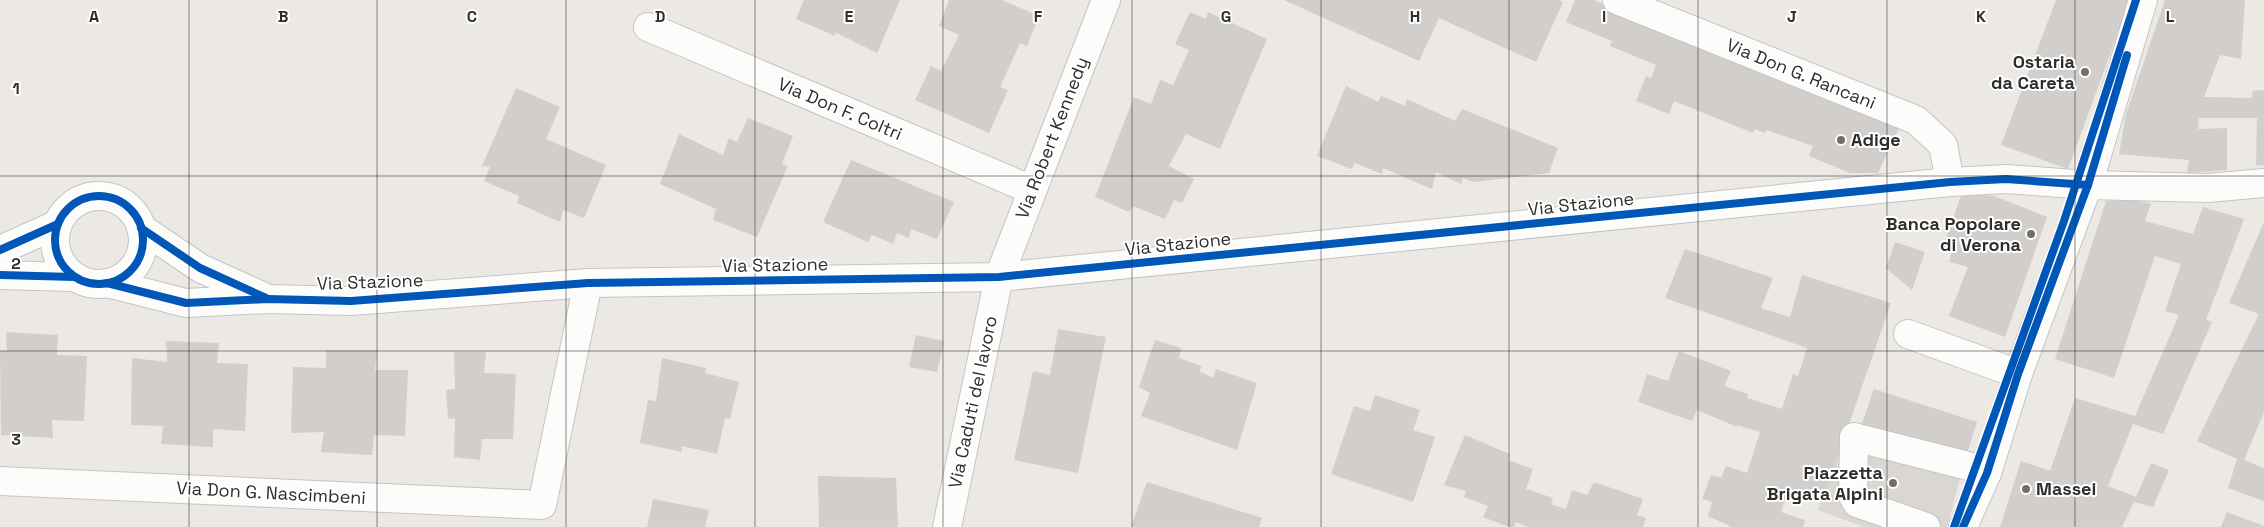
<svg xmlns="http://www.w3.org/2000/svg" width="2264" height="527" font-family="'Space Grotesk',sans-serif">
	<rect width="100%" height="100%" fill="#ece8e4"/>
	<!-- plaza -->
	<polygon fill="#dad6d2" points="1846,431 1964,463 1947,527 1864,527 1818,510"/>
	<!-- building -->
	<g fill="#d1cecb">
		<polygon points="804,0 900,0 877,53 835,32 835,36 796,19"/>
		<polygon points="949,0 1002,0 1039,16 1027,46 1020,43 1000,87 1008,90 989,133 915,100 931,66 941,71 959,35 939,26"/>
		<polygon points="1284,0 1559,0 1563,2 1536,62 1439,18 1419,61"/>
		<polygon points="1575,0 1594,0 1901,124 1878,173 1850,173 1809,156 1813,146 1766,130 1765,133 1755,129 1753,133 1674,101 1669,114 1636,101 1646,76 1651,78 1656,65 1610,46 1612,41 1566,22"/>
		<polygon points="2056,0 2130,0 2068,169 2001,145"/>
		<polygon points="2165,0 2245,0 2241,59 2220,55 2204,97 2252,98 2253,91 2264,90 2264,165 2256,166 2257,118 2199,118 2198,129 2227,128 2227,170 2187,173 2189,160 2119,154 2126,114"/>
		<polygon points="1190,12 1206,19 1208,12 1267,39 1220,149 1186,134 1169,166 1194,179 1182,203 1174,200 1165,219 1133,206 1129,212 1095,197 1134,97 1151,104 1160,80 1173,85 1189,50 1175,44"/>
		<polygon points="1346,86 1378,102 1381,96 1405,106 1407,99 1455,121 1462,109 1558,148 1549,173 1473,182 1463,178 1461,184 1436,172 1432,189 1383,168 1382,174 1355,163 1352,169 1317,156"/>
		<polygon points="516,88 560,107 546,139 606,165 584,218 563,210 560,222 517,203 519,196 484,181 490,167 482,166"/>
		<polygon points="748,118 793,136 782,164 788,166 757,237 713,220 716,209 660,184 679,134 723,155 729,138 737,142"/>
		<polygon points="851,160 954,202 937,239 911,229 909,238 897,233 893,244 872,235 868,242 823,222"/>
		<polygon points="1962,193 1994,196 2047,217 2005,337 1949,316 1968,267 1949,262 1952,251 1943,247"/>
		<polygon points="2137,200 2151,204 2145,221 2193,234 2203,207 2244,219 2206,320 2212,322 2163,434 2133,424 2108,486 2136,497 2151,463 2169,470 2153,507 2134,502 2122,527 2000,527 2021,461 2050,471 2075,398 2135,416 2179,315 2165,311 2181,264 2155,256 2114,378 2055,359 2106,201"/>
		<polygon points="2264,222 2264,412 2244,460 2264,468 2264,501 2228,488 2237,459 2197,441 2259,314 2229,303"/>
		<polygon points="1895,242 1925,252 1912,290 1886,268"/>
		<polygon points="1685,249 1773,278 1761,308 1790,317 1802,275 1891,303 1822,502 1788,491 1781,512 1805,520 1803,527 1732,527 1708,516 1712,502 1702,499 1711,475 1721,478 1726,466 1747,473 1760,432 1737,425 1737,427 1697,410 1692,421 1638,402 1647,374 1668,381 1679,351 1731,371 1724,386 1748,394 1747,398 1782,409 1793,374 1798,376 1807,348 1665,298"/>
		<polygon points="1058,329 1106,337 1078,473 1014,460 1033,371 1050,375"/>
		<polygon points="6,332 58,335 57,355 87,356 84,421 52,420 53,438 1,435 0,351 7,351"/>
		<polygon points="916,335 944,341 937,372 909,367"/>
		<polygon points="1155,340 1181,348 1179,358 1202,366 1199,371 1213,378 1216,369 1257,383 1237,450 1141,416 1150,393 1139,387"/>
		<polygon points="166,341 219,343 217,363 248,364 245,431 213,429 213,447 161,444 163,426 131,425 132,358 167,362"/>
		<polygon points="326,350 377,350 375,370 408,370 405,436 374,435 372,455 321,452 324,432 291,433 293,367 326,368"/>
		<polygon points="454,352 486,352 484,373 516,374 513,439 482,439 480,460 454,457 455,418 448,419 446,390 455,389"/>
		<polygon points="662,358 706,368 705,373 739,382 730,419 725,418 717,454 682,446 682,452 640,443 648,400 656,401"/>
		<polygon points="1874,389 1977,422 1964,463 1860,429"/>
		<polygon points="1375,395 1420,410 1413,430 1435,437 1413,502 1331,474 1354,406 1370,411"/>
		<polygon points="1465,435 1510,454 1508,460 1533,469 1526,489 1553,498 1551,504 1566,509 1572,490 1587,495 1594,482 1643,499 1637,515 1646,518 1643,527 1528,527 1516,522 1514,527 1509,527 1483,517 1488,506 1464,497 1466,491 1444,485"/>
		<polygon points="818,476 896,478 898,527 819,527"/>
		<polygon points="1147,482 1262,518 1259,527 1131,527"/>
		<polygon points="653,499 709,510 705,527 647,527"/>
		<polygon points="2227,512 2264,526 2264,527 2221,527"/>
	</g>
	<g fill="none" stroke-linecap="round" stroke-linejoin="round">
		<!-- street casing -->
		<g stroke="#c5c4c5" stroke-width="30">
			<g id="street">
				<polyline points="1617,0 1916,120 1943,145 1950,182"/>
				<polyline points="648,27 1032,190"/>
				<polyline points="1908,334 2018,374"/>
				<polyline points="0,481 542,505 588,283"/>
				<polyline points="1926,527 1857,503 1853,496 1854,437 1976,468 1987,473"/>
			</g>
		</g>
		<!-- secondary casing -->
		<g stroke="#c5c4c5" stroke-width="30">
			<g id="secondary">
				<circle cx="99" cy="240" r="44"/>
				<polyline points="141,228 200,268 262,296"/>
				<polyline points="0,250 58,224"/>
				<polyline points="0,275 74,277"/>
				<polyline points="107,283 186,303 268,299 351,301 588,283 999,277 1950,182 2006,179 2088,185 2208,188 2264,183"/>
				<polyline points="947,527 999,277 1106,0"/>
				<polyline points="1963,527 1987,473 2018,374 2088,185 2143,0"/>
			</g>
		</g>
		<!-- street -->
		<use href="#street" stroke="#fcfcfb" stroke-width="28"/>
		<!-- secondary -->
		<use href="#secondary" stroke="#fcfcfb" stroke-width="28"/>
		<!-- cycleway casing -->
		<g stroke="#fff" stroke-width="11">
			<g id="cycleway">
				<circle cx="99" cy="240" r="44"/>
				<polyline points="141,228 200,268 266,298"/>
				<polyline points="0,250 58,224"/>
				<polyline points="0,275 74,277"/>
				<polyline points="107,283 186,303 268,299 351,301 588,283 999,277 1950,182 2006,179 2088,185"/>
				<polyline points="1954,527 2064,221 2136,0"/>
				<polyline points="1963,527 1987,473 2018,374 2088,185 2127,55"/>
			</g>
		</g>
		<!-- cycleway -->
		<use href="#cycleway" stroke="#0057b8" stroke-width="8"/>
	</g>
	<!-- grid -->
	<path fill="none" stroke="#2e2e2e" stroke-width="1" stroke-opacity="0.55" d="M189 0V527M377 0V527M566 0V527M755 0V527M943 0V527M1132 0V527M1321 0V527M1509 0V527M1698 0V527M1887 0V527M2075 0V527M0 176H2264M0 351H2264"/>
	<!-- markers -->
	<g fill="#706f6e" stroke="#fff" stroke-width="2">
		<circle cx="2085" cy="72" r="5"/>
		<circle cx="1841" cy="140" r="5"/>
		<circle cx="2031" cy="234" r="5"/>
		<circle cx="1893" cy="483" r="5"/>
		<circle cx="2026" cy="489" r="5"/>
	</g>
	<g text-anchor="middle" stroke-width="4" stroke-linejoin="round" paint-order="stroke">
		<!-- poi labels -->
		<g font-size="18" font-weight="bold" fill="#2e2e2e" stroke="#fff" text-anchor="end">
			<text x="2075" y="68">Ostaria<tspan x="2075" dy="21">da Careta</tspan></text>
			<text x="1851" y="146" text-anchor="start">Adige</text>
			<text x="2021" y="230">Banca Popolare<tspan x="2021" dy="21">di Verona</tspan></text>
			<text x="1883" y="479">Piazzetta<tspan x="1883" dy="21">Brigata Alpini</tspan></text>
			<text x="2036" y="495" text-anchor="start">Massei</text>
		</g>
		<!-- street labels -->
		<g font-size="18" fill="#2e2e2e" stroke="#fff">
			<text transform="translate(1801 74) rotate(22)" y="6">Via Don G. Rancani</text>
			<text transform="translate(840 109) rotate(23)" y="6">Via Don F. Coltri</text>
			<text transform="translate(1052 138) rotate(-69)" y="6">Via Robert Kennedy</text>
			<text transform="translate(1581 204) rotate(-6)" y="6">Via Stazione</text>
			<text transform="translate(1178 244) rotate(-6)" y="6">Via Stazione</text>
			<text transform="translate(775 265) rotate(-1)" y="6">Via Stazione</text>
			<text transform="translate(370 282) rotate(-2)" y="6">Via Stazione</text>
			<text transform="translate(973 402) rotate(-78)" y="6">Via Caduti del lavoro</text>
			<text transform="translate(271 493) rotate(3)" y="6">Via Don G. Nascimbeni</text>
		</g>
	</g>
	<g font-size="16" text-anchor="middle" font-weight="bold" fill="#2e2e2e" stroke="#fff" stroke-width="4" stroke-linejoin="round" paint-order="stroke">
		<text x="94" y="22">A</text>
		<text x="283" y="22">B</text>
		<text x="472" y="22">C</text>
		<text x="660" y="22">D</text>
		<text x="849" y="22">E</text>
		<text x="1038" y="22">F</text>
		<text x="1226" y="22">G</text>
		<text x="1415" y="22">H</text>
		<text x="1604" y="22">I</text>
		<text x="1792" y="22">J</text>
		<text x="1981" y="22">K</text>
		<text x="2170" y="22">L</text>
		<text x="16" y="94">1</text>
		<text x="16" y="269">2</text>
		<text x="16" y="445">3</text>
	</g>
</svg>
